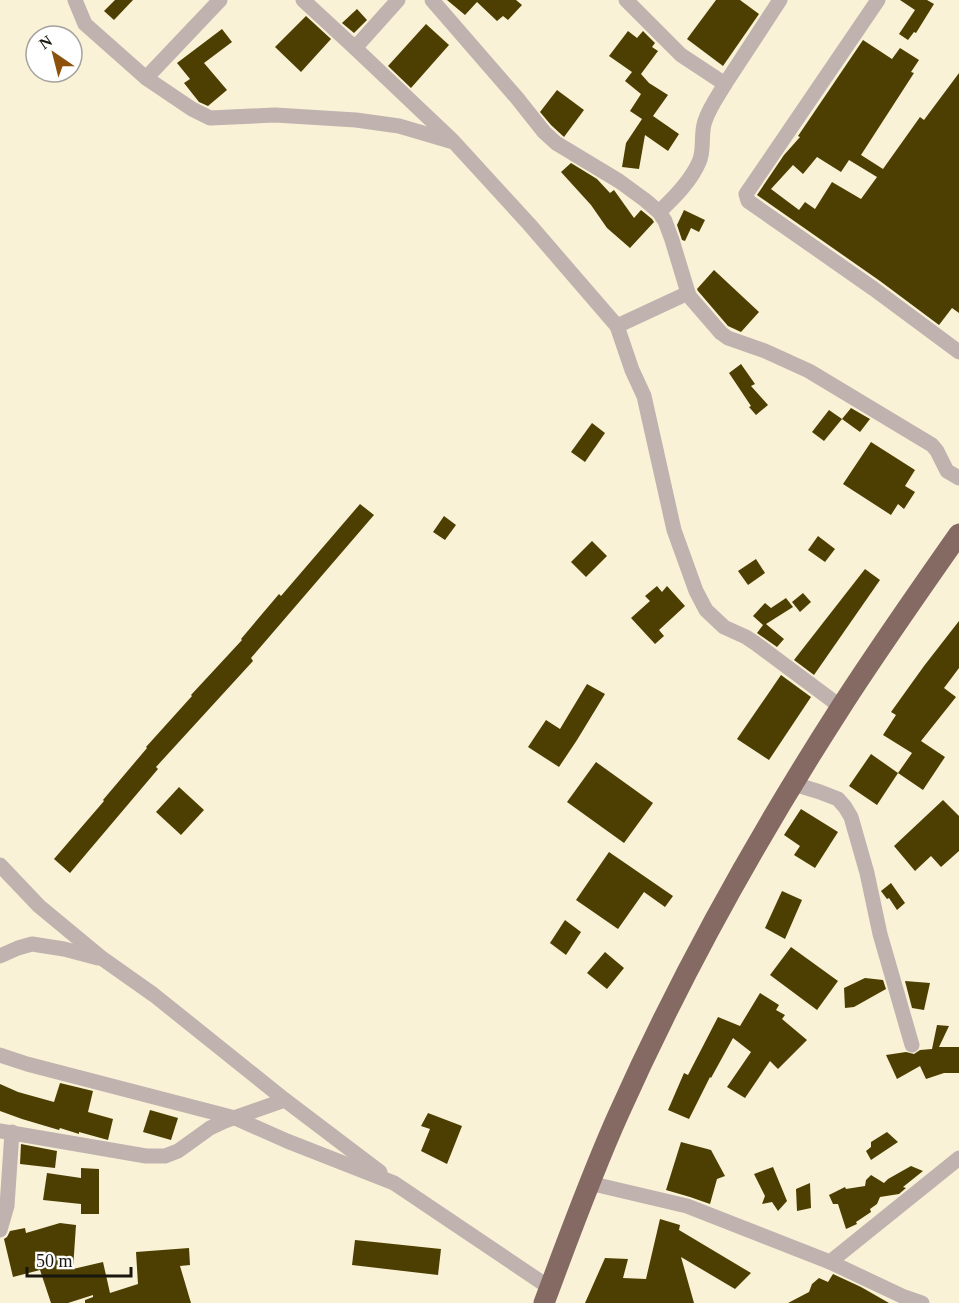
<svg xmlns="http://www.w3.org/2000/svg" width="959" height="1303" font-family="Georgia,serif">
	<rect width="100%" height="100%" fill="#f9f2d6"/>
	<!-- building -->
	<g fill="#4d3f01" fill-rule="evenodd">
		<polygon points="115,0 133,0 114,20 104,11"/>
		<polygon points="447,0 516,0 522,5 508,20 503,16 497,21 477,2 465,15"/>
		<polygon points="716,0 740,0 759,14 723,66 687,39"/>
		<polygon points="900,0 927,0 934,4 916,33 914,32 908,40 899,34 915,10"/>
		<polygon points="357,9 367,20 354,33 342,23"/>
		<polygon points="306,16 331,39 301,72 275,47"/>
		<polygon points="426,24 449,45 411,88 388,66"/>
		<polygon points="222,29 232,42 204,63 227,90 208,106 199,102 184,83 190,79 177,63"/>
		<polygon points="628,31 637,38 643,31 655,43 652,47 658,51 641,74 649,83 668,95 653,116 679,134 668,151 645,135 639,169 622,167 626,143 642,119 630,111 641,94 625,81 632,72 609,56"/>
		<path d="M863 40 892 59 900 48 919 60 911 72 914 73 861 155 883 169 920 117 924 120 959 73V313L952 308 939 325 880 281 757 195 784 155 800 137 798 136ZM817 157 841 172 849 160 877 177 861 199 832 182 815 209 805 202 799 210 771 189 793 165 803 174Z"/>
		<polygon points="557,90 584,110 564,137 551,125 540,112"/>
		<polygon points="571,163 597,179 610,193 614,190 634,218 641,210 652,219 654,222 630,248 607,228 591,205 561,172"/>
		<polygon points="684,210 705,220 699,232 691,228 685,241 682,240 677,225"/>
		<polygon points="714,270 759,312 741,332 728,326 698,291 697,289"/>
		<polygon points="741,364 755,384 751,386 768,405 756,415 749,407 751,406 729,373"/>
		<polygon points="851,408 870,419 860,432 842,419"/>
		<polygon points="829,410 842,419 824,441 812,432"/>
		<polygon points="592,423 605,433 585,462 571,452"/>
		<polygon points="871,442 915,470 905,486 915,492 904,509 898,504 891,515 843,484"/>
		<polygon points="360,504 374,515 251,658 253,661 156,767 158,769 70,873 54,859 104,801 103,800 147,748 146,747 192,696 191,695 242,640 241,639 279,594 281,596"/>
		<polygon points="444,516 456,525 445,540 433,532"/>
		<polygon points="818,536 835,549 825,562 808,550"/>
		<polygon points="592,541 607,556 586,577 571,562"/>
		<polygon points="756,559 765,573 748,585 738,571"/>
		<polygon points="865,569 880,580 814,675 794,660"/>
		<polygon points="657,586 662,592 667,586 685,606 659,630 664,636 655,644 631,618 650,601 645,596"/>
		<polygon points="803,593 811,602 800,612 792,602"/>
		<polygon points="786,598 793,607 766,624 784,639 777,647 757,633 763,625 753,616 765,603 771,608"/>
		<polygon points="959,621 959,668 944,688 956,697 921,741 945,757 923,790 898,773 912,753 883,735 896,715 891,712 924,666"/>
		<polygon points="781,675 811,697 769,760 737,739"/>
		<polygon points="587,684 605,694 577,740 559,767 528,747 546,720 560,729"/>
		<polygon points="871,754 898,773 877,805 849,786"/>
		<polygon points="596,762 653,803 624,843 567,802"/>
		<polygon points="179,787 204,810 181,835 156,812"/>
		<polygon points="943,800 959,816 959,851 941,867 931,856 915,871 894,846"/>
		<polygon points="801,809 838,832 815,868 794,855 800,846 784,835"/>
		<polygon points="609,852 673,896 665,907 644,892 618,929 576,900"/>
		<polygon points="891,883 905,903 897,910 889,898 887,899 881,891"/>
		<polygon points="782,891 802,900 785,939 765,928"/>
		<polygon points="565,920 581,932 566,955 550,943"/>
		<polygon points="791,947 838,981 817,1010 770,975"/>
		<polygon points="605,952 624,968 607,989 587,973"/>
		<polygon points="865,978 883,980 886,989 854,1007 845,1008 844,988"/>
		<polygon points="905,981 930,983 924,1010 912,1008"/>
		<polygon points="760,993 779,1005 776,1010 785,1015 782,1019 807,1040 778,1069 770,1061 745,1098 727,1087 751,1052 733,1038 711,1078 710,1077 689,1119 668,1110 684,1073 688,1075 718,1017 740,1026"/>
		<polygon points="937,1025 949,1026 939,1047 959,1047 959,1073 944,1073 926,1079 920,1066 897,1079 886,1055 906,1052 914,1054 920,1050 932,1049"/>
		<polygon points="60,1083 93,1091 88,1112 113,1119 108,1140 79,1132 79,1134 60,1128 59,1130 22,1119 0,1111 0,1084 18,1092 54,1102"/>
		<polygon points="150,1110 178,1118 171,1140 143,1132"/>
		<polygon points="428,1113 462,1126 447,1164 421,1151 430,1129 421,1126"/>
		<polygon points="887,1132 898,1142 871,1160 866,1151 871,1147 871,1142"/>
		<polygon points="681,1142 711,1150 725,1176 717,1179 710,1204 690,1197 666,1190"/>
		<polygon points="21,1144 57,1151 55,1168 20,1164"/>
		<polygon points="911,1166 923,1171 903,1187 906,1188 899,1194 880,1197 877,1204 870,1209 871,1212 856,1222 857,1224 846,1229 838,1204 833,1204 829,1195 845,1187 846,1189 865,1186 866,1180 871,1175 884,1183 888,1179"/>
		<polygon points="773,1167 787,1201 778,1211 772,1202 762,1204 765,1196 754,1174"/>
		<polygon points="81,1168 99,1169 99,1214 81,1214 81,1204 43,1200 47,1173 81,1178"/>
		<polygon points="810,1183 811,1208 797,1211 796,1189"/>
		<polygon points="660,1219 680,1225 679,1230 751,1273 735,1289 681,1257 694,1303 585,1303 605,1258 628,1259 623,1278 646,1279"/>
		<polygon points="60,1223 76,1225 73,1269 103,1262 110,1293 138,1284 136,1252 189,1248 190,1265 180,1266 191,1303 85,1303 85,1300 93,1297 93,1295 68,1303 51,1303 40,1270 13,1277 4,1239 7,1237 10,1231 25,1228 26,1233"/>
		<polygon points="355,1240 441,1249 438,1275 352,1265"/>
		<polygon points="833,1274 861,1287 889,1303 788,1303 809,1292 812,1284 819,1278 828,1282"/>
	</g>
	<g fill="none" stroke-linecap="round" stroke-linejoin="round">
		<!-- minor -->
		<g stroke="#c0b2af" stroke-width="15">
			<polyline points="75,0 85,24 146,78 192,109 210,118 275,115 356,120 399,126 450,141"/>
			<polyline points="303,0 355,48 453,141 529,224 617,326 632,370 644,396 674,530 696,591 706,610 724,627 746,637 755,643 841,707"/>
			<polyline points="432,0 517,98 544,132 556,143 619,181 645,200 659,212 665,221 672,240 689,296 721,333 728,338 765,351 809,371 932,445 937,451 947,471 959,478"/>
			<polyline points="626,0 681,55 725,84 780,0"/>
			<polyline points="878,0 746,194 748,201 874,289 959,352"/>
			<polyline points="355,48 398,0"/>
			<polyline points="146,78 220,0"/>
			<path d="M659 212C674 198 691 181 699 162 705 149 700 134 705 121 709 108 718 96 725 84"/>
			<polyline points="617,326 688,293"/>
			<polyline points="794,784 820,792 838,799 845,807 851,817 867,873 880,934 912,1045"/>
			<polyline points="0,865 39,906 103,959 154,995 285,1100 380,1172"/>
			<polyline points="0,956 18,948 32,944 64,949 98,958"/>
			<polyline points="0,1055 27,1064 235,1118 287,1141 394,1183 550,1288"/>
			<polyline points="0,1131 146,1156 165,1156 178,1151 210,1128 225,1121 285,1100"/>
			<polyline points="589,1183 687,1206 830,1262 902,1296 922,1303"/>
			<polyline points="0,1230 7,1206 12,1132"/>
			<polyline points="830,1262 959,1158"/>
		</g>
		<!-- highway -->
		<path stroke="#856963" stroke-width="21" d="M544 1303C568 1239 591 1175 619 1113 682 972 758 836 841 707 879 648 919 591 959 534"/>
	</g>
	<!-- north arrow -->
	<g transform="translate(54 54) rotate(325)"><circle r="28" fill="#ffffff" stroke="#a3a29e" stroke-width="1.5"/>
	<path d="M0-4.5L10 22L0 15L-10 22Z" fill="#8c520b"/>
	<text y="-9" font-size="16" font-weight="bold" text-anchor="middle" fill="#19170d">N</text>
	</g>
	<!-- scale -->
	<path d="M27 1267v9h104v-9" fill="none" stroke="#19170d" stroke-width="3"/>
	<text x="36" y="1267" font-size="18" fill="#19170d" stroke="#ffffff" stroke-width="4.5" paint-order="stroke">50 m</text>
</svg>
